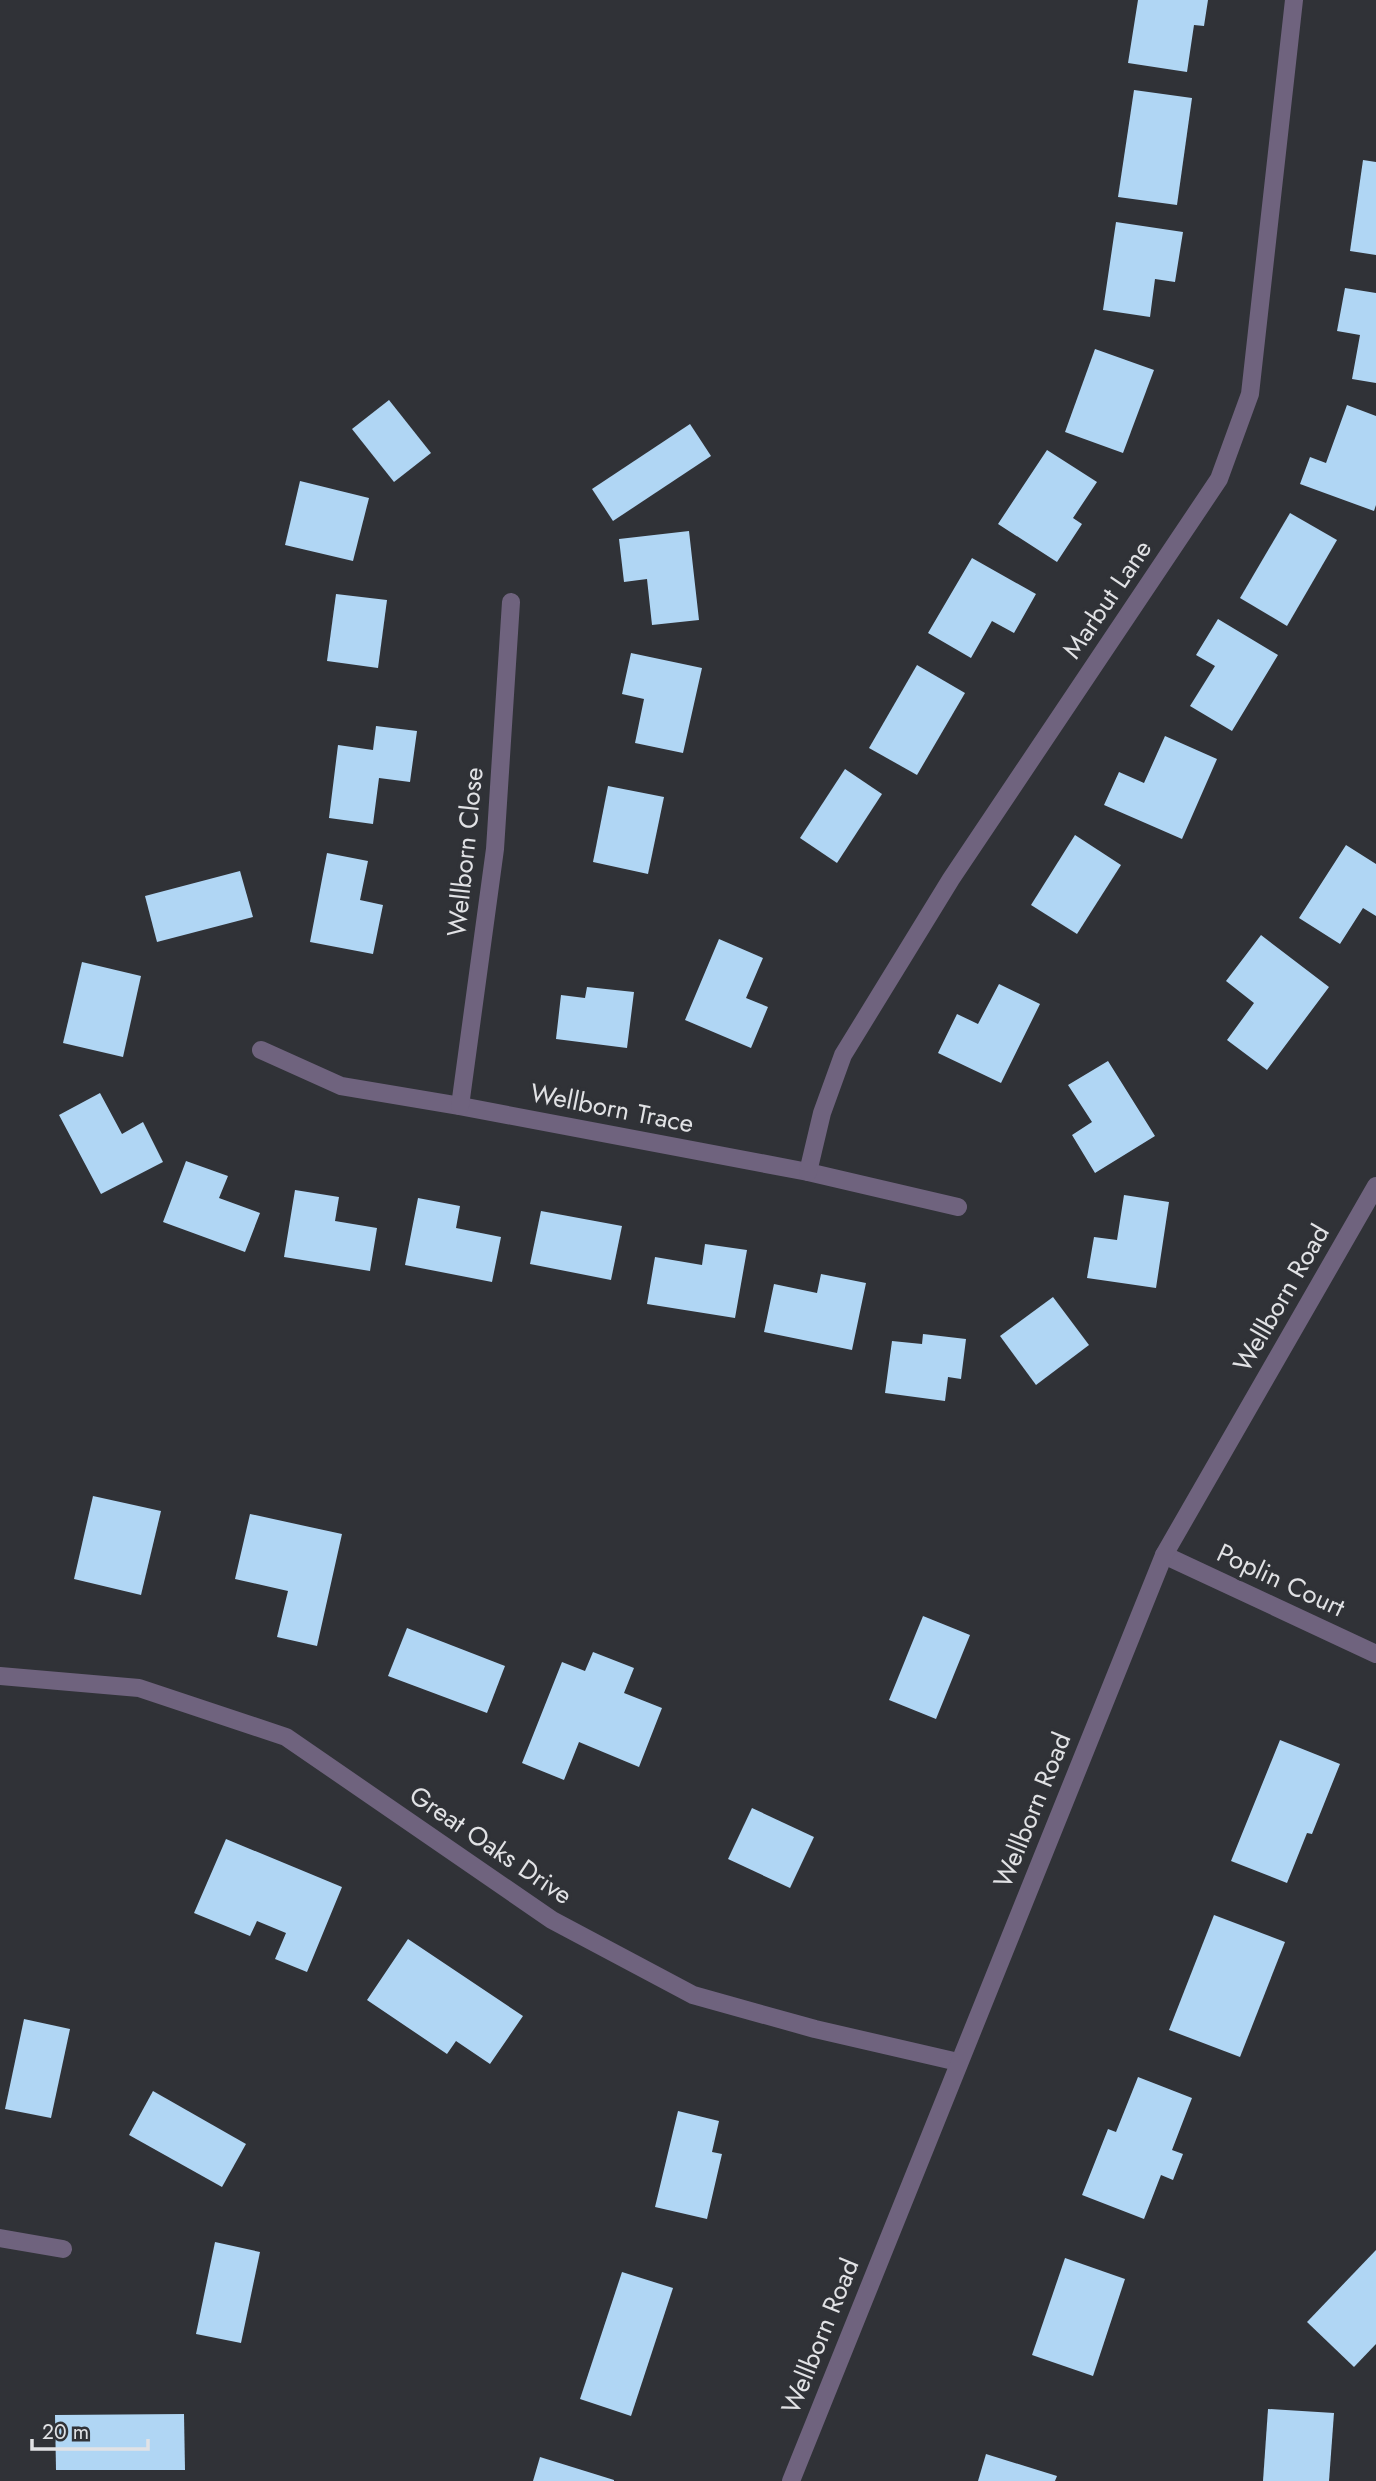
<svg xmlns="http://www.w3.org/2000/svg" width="1376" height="2481" font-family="Jost,sans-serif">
	<rect width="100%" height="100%" fill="#303237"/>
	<!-- building -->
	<g fill="#b0d6f4">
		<polygon points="1138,0 1208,0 1204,26 1194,25 1187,72 1128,63"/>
		<polygon points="1134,90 1192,98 1177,205 1118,197"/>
		<polygon points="1363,160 1376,162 1376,255 1350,251"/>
		<polygon points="1116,222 1183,232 1175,282 1155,279 1150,317 1103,310"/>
		<polygon points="1345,288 1376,293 1376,383 1352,379 1360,335 1337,331"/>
		<polygon points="1095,349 1154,370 1123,453 1065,432"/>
		<polygon points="389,400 431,453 394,482 352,429"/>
		<polygon points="1347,405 1376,416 1376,505 1374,511 1300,484 1310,457 1326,463"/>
		<polygon points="690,424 711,456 613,521 592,489"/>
		<polygon points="1047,450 1097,482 1073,518 1082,524 1057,562 998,524"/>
		<polygon points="300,481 369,498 353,561 285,545"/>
		<polygon points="1290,513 1337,540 1287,626 1240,598"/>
		<polygon points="689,531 699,620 652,625 647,579 624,582 619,539"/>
		<polygon points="972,558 1036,594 1014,633 992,621 971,658 928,633"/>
		<polygon points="336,594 387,600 378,668 327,661"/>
		<polygon points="1218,619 1278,655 1232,731 1190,706 1215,666 1196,655"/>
		<polygon points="631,653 702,668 683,753 635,743 644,699 622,694"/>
		<polygon points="917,665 965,693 917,775 869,748"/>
		<polygon points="376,726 417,731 410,782 379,778 373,824 329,818 338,745 373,750"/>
		<polygon points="1165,736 1217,759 1182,839 1104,805 1119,772 1144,783"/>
		<polygon points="845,769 882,794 837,863 800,838"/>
		<polygon points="608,786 664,797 648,874 593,862"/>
		<polygon points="1075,835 1121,865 1077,934 1031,905"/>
		<polygon points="1346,845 1376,864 1376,916 1363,908 1340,944 1299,918"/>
		<polygon points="327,853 368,861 360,900 383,905 373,954 310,942"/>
		<polygon points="240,871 253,917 157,942 145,896"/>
		<polygon points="1261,935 1329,987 1267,1070 1227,1040 1254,1003 1226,981"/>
		<polygon points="719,939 763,958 746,998 768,1007 751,1048 685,1020"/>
		<polygon points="82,962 141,976 123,1057 63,1043"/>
		<polygon points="999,984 1040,1004 1001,1083 938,1053 957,1014 978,1024"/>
		<polygon points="587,987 634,992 627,1048 556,1039 561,995 585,998"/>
		<polygon points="1108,1061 1155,1136 1095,1173 1072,1135 1092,1122 1068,1085"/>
		<polygon points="100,1093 122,1134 143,1122 163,1162 101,1194 59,1115"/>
		<polygon points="186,1161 228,1176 219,1198 260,1213 245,1252 163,1222"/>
		<polygon points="295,1190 339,1197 335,1221 377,1228 370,1271 284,1257"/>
		<polygon points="1124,1195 1169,1202 1156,1288 1087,1278 1094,1237 1117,1240"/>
		<polygon points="418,1198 460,1206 456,1228 501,1237 492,1282 405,1265"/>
		<polygon points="541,1211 622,1226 611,1280 530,1264"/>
		<polygon points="705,1244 747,1250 735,1318 647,1304 655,1257 702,1265"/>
		<polygon points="821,1274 866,1283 852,1350 764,1332 774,1284 817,1293"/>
		<polygon points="1053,1297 1089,1345 1036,1385 1000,1336"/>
		<polygon points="923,1334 966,1339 961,1379 948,1377 945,1401 885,1393 892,1341 922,1344"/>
		<polygon points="93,1496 161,1511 141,1595 74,1579"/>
		<polygon points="250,1514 342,1534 317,1646 277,1637 288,1591 235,1579"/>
		<polygon points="923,1616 970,1635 936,1719 889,1700"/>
		<polygon points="407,1628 505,1666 487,1713 388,1676"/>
		<polygon points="593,1652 634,1668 624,1693 662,1708 639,1767 579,1742 564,1780 522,1763 562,1662 585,1671"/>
		<polygon points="1280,1740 1340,1764 1312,1834 1307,1833 1287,1883 1231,1861"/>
		<polygon points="752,1808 814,1837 790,1888 728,1859"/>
		<polygon points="226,1839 342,1887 307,1972 275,1959 286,1933 257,1921 250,1936 194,1913"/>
		<polygon points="1214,1915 1285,1942 1240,2057 1169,2030"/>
		<polygon points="408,1939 523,2016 490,2064 456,2041 447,2054 367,2000"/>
		<polygon points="24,2019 70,2029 51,2118 5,2109"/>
		<polygon points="1138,2077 1192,2098 1172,2150 1183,2154 1173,2180 1161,2175 1144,2219 1082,2195 1108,2129 1116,2132"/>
		<polygon points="153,2091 246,2144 222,2187 129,2135"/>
		<polygon points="678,2111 719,2121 712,2152 722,2154 707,2219 655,2207"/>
		<polygon points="215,2242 260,2252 241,2343 196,2334"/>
		<polygon points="1376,2250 1376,2344 1354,2367 1307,2322"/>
		<polygon points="1065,2258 1125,2279 1093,2376 1032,2355"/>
		<polygon points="622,2272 673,2288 631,2416 580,2399"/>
		<polygon points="1268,2409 1334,2413 1329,2481 1263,2481"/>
		<polygon points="184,2414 185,2470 56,2470 55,2415"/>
		<polygon points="986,2454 1057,2476 1055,2481 978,2481"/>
		<polygon points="540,2457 614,2480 614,2481 533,2481"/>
	</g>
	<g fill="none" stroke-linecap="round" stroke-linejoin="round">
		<!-- minor -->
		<g stroke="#6f637e" stroke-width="18">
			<polyline points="261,1050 341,1086 460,1106 808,1172 958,1207"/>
			<polyline points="460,1106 495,849 511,602"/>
			<polyline points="808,1172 822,1113 843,1055 951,879 1219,479 1250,394 1294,0"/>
			<polyline points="1164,1555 1376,1654"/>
			<polyline points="0,1676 139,1688 286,1737 552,1920 693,1995 815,2029 958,2062"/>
			<polyline points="0,2238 63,2249"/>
			<polyline points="791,2481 1164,1555 1376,1186"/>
		</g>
	</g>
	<g text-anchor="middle" stroke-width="7" stroke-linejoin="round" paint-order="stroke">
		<!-- street labels -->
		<g font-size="26" fill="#e1e2e5" stroke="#303237">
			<text transform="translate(1107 599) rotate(-56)" y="9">Marbut Lane</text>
			<text transform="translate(465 852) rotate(-84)" y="9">Wellborn Close</text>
			<text transform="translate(612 1108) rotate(11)" y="9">Wellborn Trace</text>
			<text transform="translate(1281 1298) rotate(-60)" y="9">Wellborn Road</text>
			<text transform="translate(1281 1580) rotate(25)" y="9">Poplin Court</text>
			<text transform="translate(1032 1810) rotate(-68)" y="9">Wellborn Road</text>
			<text transform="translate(491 1845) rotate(34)" y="9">Great Oaks Drive</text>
			<text transform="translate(820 2336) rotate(-68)" y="9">Wellborn Road</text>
		</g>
	</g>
	<!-- scale -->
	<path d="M32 2439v10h116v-10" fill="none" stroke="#e1e2e5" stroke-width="3.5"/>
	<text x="42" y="2439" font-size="21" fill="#e1e2e5" stroke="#303237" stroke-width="5" paint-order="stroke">20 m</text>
</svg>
